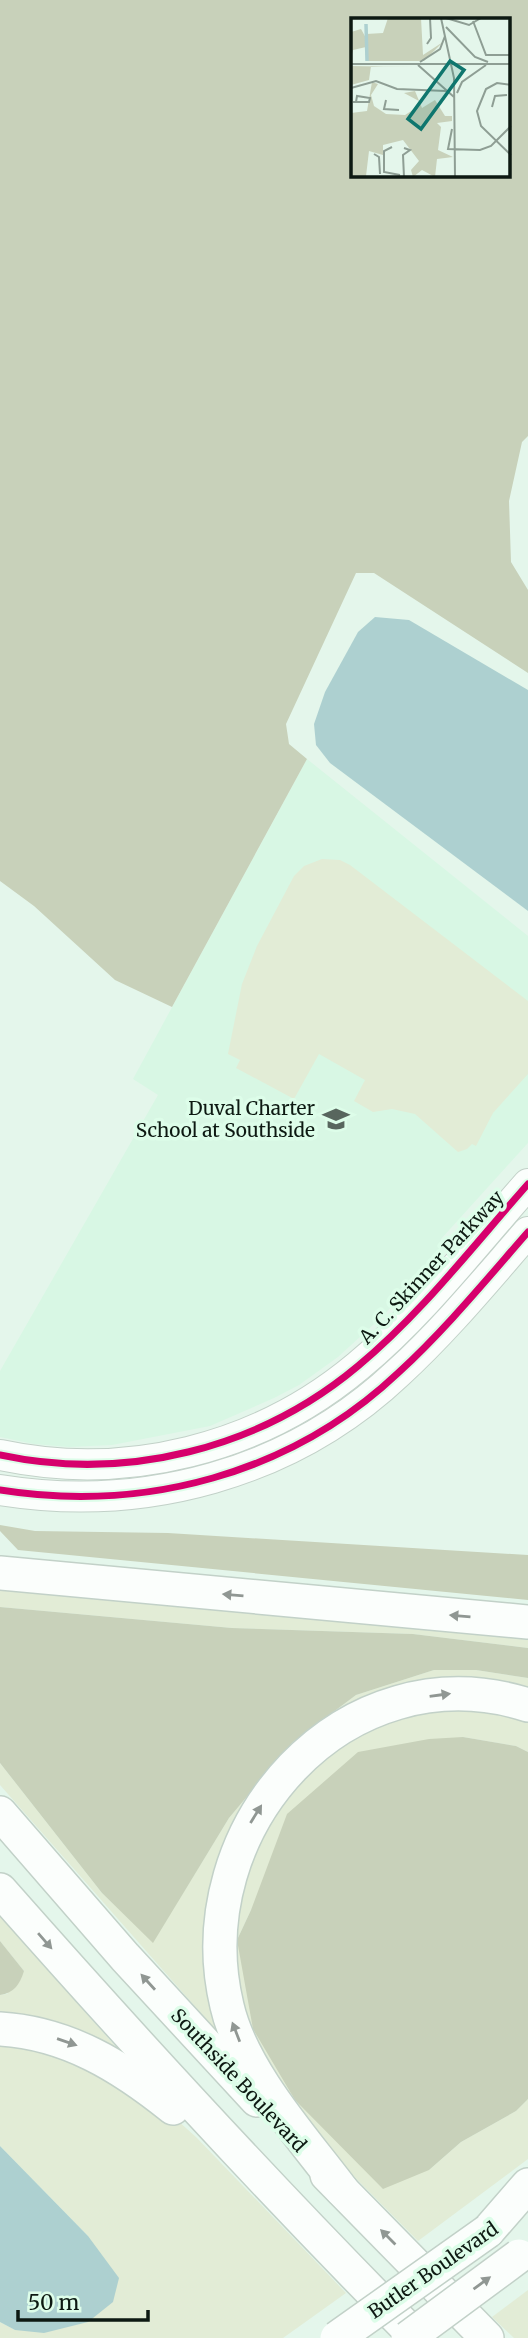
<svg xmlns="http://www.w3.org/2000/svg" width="528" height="2338" font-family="Merriweather,serif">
	<rect width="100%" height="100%" fill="#e4f6eb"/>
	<!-- built -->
	<polygon fill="#d8f7e4" points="307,759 528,936 528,1143 441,1239 442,1250 385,1314 338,1357 299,1385 274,1398 210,1426 112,1445 69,1447 34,1444 0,1437 0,1371 158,1095 133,1079"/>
	<!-- green -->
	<g fill="#e2ecd6">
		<polygon points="322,859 340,860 350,865 528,1001 528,1074 493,1113 476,1146 472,1144 467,1149 458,1152 415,1114 392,1109 373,1112 354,1101 365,1080 319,1054 294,1099 236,1068 240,1060 228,1054 242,984 257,946 294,876 304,866"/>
		<polygon points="0,1581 528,1629 528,1648 413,1634 232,1628 0,1607"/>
		<polygon points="434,1670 476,1670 528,1678 528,1697 364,1707 229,1844 228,2044 0,1785 0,1763 102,1893 153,1942 229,1818 292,1743 356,1695"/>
		<polygon points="432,1703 528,1713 528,1752 516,1746 463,1737 251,1910 237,1940 429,2170 461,2142 516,2111 528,2099 528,2159 418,2241 307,2129 260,2063 229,1967 245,1844 330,1744"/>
		<polygon points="0,1916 124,2056 0,2021 0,1995 7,1994 24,1971 0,1941"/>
		<polygon points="0,2035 31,2041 168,2112 196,2137 346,2293 283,2338 0,2338 0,2322 15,2330 88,2236 0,2146"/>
		<polygon points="528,2290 528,2338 514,2338 492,2317"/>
	</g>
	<!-- forest -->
	<g fill="#c8d1ba" fill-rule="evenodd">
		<path d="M0 0H528V436L522 442 509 501 511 562 528 590V673L374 573H356L286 724 289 744 307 759 172 1007 115 980 34 906 0 881ZM353 19H509V175H353Z"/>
		<polygon points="0,1525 35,1531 168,1533 528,1555 528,1600 18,1550 0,1531"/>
		<polygon points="0,1607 232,1628 413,1634 528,1648 528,1678 476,1670 434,1670 356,1695 292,1743 229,1818 153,1943 102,1893 0,1763"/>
		<polygon points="463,1737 516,1746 528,1752 528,2099 516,2111 461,2142 429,2170 383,2189 295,2100 253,2029 237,1940 251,1910 287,1814 358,1752 429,1739"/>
		<path d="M0 1941 24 1971C20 1984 14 1993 0 1995Z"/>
	</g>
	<!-- water -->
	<g fill="#add0d0">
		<polygon points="375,617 409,620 528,690 528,911 330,763 316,745 314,724 325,692 358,632"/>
		<polygon points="0,2146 88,2236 119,2278 113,2302 88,2322 44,2333 15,2330 0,2322"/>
	</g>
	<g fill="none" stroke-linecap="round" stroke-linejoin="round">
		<!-- major casing -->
		<g stroke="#c2d1c8" stroke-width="32">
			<g id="major">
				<path d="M0 1455C126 1482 259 1449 358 1366 421 1314 473 1246 528 1184"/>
				<path d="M0 1490C144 1513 291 1474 398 1373 445 1330 486 1280 528 1232"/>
			</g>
		</g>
		<!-- highway casing -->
		<g stroke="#c2d1c8" stroke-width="36">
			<g id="highway">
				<polyline points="0,1573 528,1622"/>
				<polyline points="0,1813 125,1957 257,2100"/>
				<path d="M0 1890C135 2043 273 2193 417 2338"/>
				<path d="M0 2029C67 2033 121 2066 173 2108"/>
				<polyline points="327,2175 487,2338"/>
				<path d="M342 2190C302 2137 242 2071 227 2006 184 1828 345 1647 528 1705"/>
				<polyline points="488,2231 528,2185"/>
			</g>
		</g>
		<!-- major -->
		<use href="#major" stroke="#fbfefc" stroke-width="30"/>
		<!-- highway -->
		<use href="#highway" stroke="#fbfefc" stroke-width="33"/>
		<!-- highway-bridge casing -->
		<g stroke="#c2d1c8" stroke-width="36" stroke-linecap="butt">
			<g id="highway-bridge">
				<polyline points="337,2338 488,2231"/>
				<polyline points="408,2338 519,2256"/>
			</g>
		</g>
		<!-- highway-bridge -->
		<use href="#highway-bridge" stroke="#fbfefc" stroke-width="33"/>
		<!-- cycleway casing -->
		<g stroke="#ddfde9" stroke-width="11">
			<g id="cycleway">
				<path d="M0 1455C126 1482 259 1449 358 1366 421 1314 473 1246 528 1184"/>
				<path d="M0 1490C144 1513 291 1474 398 1373 445 1330 486 1280 528 1232"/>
			</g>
		</g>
		<!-- cycleway -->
		<use href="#cycleway" stroke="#d6006c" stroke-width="7"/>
	</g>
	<!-- one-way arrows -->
	<defs><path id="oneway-solid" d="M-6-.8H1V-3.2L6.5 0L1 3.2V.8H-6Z" transform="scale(1.75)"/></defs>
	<g fill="#909793">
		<use href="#oneway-solid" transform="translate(233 1595) rotate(-175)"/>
		<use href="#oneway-solid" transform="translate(460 1616) rotate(-175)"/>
		<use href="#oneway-solid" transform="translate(440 1695) rotate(-8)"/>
		<use href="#oneway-solid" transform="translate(256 1814) rotate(-58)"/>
		<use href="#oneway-solid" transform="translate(45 1941) rotate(49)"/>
		<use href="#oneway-solid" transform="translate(148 1982) rotate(-132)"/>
		<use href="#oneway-solid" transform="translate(236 2032) rotate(-111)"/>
		<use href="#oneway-solid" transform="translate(67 2042) rotate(19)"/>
		<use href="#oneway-solid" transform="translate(388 2237) rotate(-135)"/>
		<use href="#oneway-solid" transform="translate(482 2283) rotate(-36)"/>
	</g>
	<!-- icons -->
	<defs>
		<g id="school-bare" transform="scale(2.1)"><path d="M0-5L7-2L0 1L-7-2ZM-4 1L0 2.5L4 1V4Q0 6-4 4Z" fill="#58665e" stroke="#ddfde9" stroke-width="2.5" paint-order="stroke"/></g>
	</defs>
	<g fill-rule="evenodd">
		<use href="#school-bare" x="336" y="1119"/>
	</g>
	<g text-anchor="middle" stroke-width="7" stroke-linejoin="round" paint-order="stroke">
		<!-- poi labels -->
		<g font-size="19" fill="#0d1912" stroke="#ddfde9" text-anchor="end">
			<text x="315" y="1115">Duval Charter<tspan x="315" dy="22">School at Southside</tspan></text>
		</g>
		<!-- street labels -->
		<g font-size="19" fill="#0d1912" stroke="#ddfde9">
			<text transform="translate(431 1267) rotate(-47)" y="7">A. C. Skinner Parkway</text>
			<text transform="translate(239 2080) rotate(47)" y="7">Southside Boulevard</text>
			<text transform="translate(433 2270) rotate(-35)" y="7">Butler Boulevard</text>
		</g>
	</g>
	<!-- overview -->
	<g transform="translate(351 18)">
		<rect width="159" height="159" fill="#e4f6eb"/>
		<path d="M37 0H70L72 37 92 24 73 43H16L15 29 2 32 0 40V14L10 11 15 20V16L32 15ZM0 48 65 49 20 48 18 62 0 67ZM21 64 27 66 20 77 23 88 35 96 54 97 65 90 68 83 53 75 64 73 71 90 84 82 94 98H101V103L86 105 90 109 87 132 102 139 86 141 84 159 71 152 62 159 60 152 68 143 52 122 32 127V137L18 133 15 158 0 159V95L16 93Z" fill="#c8d1ba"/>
		<path fill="none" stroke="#add0d0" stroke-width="3.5" d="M15 6 16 43"/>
		<path fill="none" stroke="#8e9e94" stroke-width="2" d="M90 0 103 60 104 159M95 0 118 7 130 0M122 3 135 37H160M95 9 124 39 137 44M76 26 80 20 79 0M69 44 89 31 94 18M0 46H160M67 47 103 79M160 67 146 65 135 71 126 93 130 108 160 137M0 70 25 63 46 71 95 73M106 75 111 64 135 47M35 82 33 91 48 92M2 84H18L19 80 6 78 5 84M141 89 144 78 156 77M101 111 97 131 129 132 140 128 160 108M41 129 33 133V154L49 157M53 130 59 132 52 137 53 159M23 136 28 139 29 156"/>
		<path fill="#0f766e" fill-opacity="0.15" stroke="#0f766e" stroke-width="3.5" d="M99 43 113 52 70 111 57 101Z"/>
		<rect width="159" height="159" fill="none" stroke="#0d1912" stroke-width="3.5"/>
	</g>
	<!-- scale -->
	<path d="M18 2310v10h130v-10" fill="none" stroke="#0d1912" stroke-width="3.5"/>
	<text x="28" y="2310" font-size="21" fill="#0d1912" stroke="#ddfde9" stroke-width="5" paint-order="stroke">50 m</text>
</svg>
